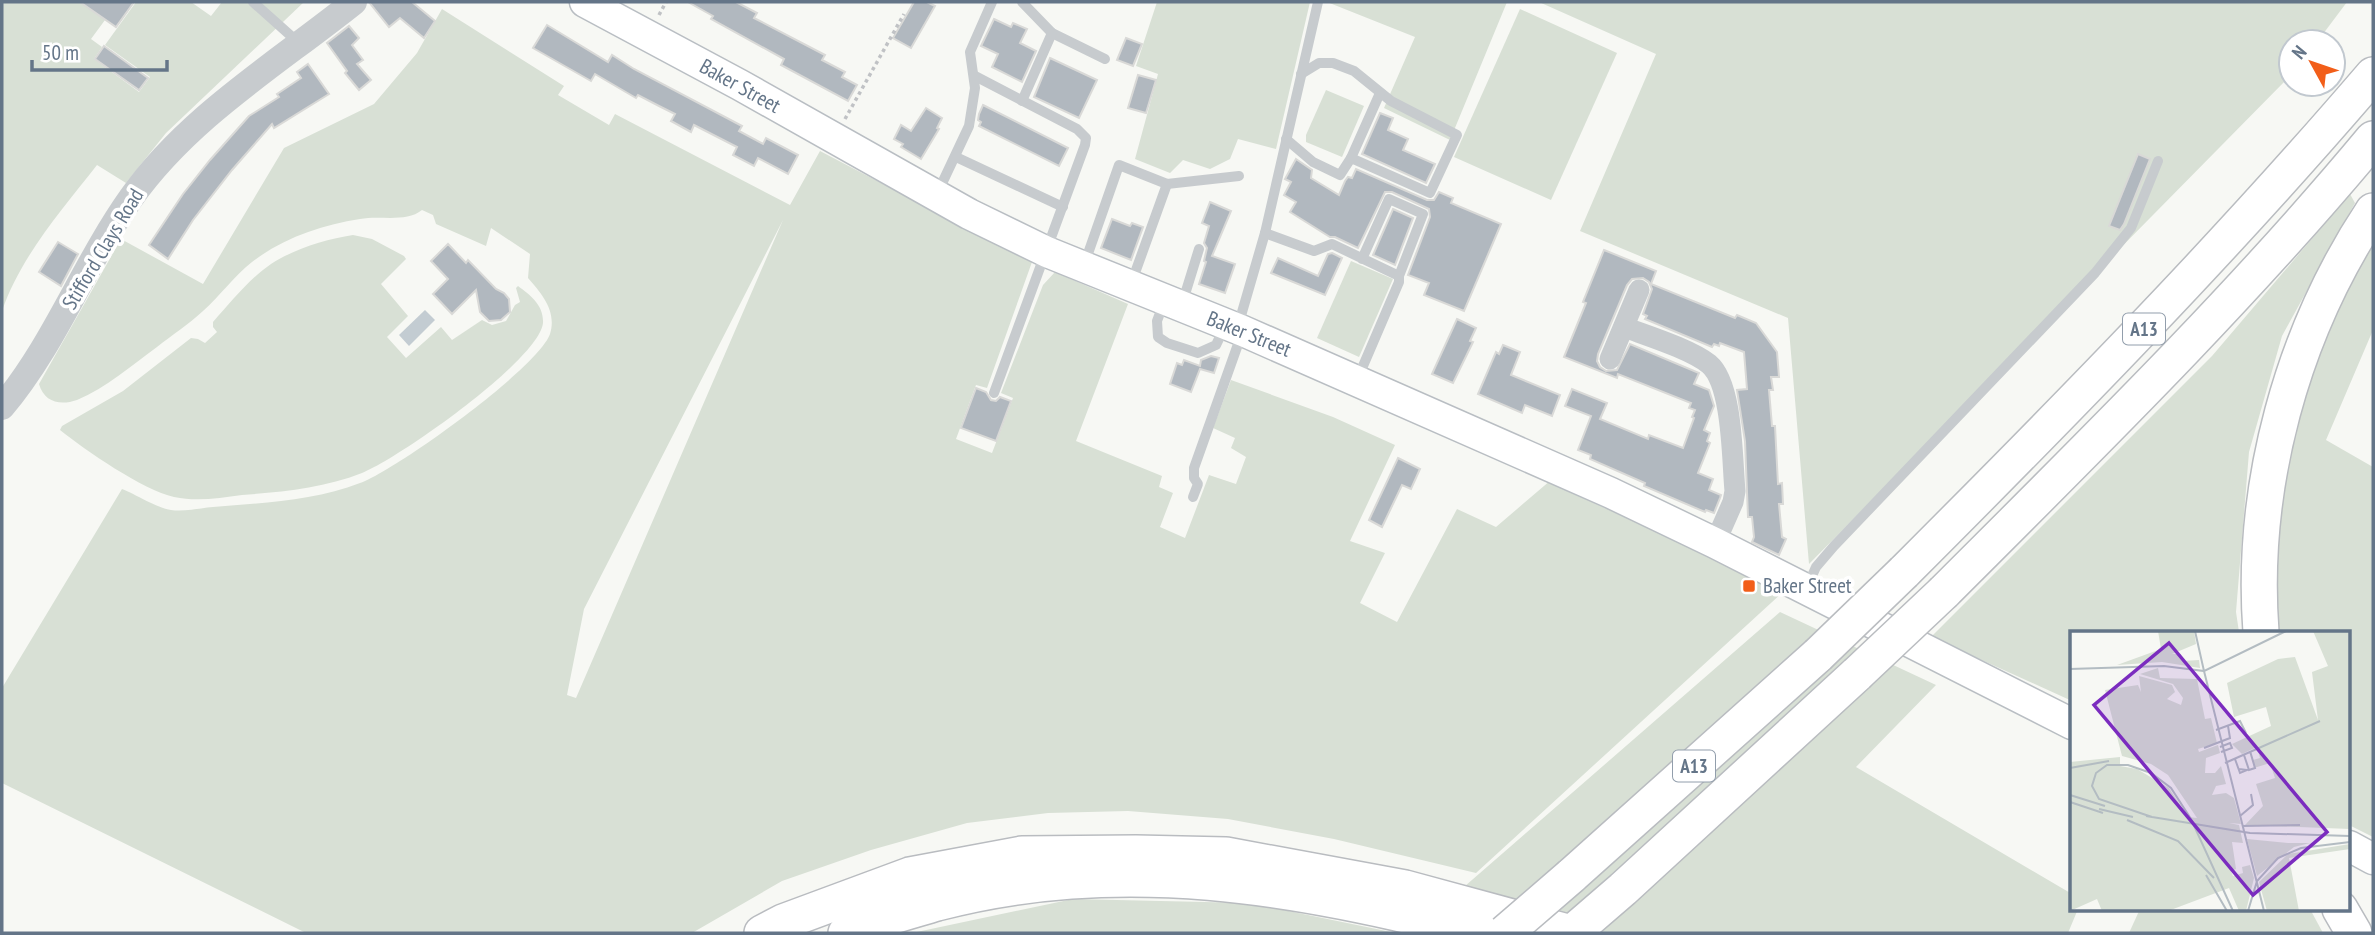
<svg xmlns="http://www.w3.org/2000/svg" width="2375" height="935" font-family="'PT Sans Narrow',sans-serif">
	<rect width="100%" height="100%" fill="#f7f8f4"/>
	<!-- green -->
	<g fill="#d8e0d5" fill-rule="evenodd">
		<path d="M2 2H96L91 10 105 20 91 39 102 47 94 59 139 92 150 77 105 45 136 2H191L211 16 222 2H304L166 133 126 183 97 165C61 211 21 256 2 311Z"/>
		<polygon points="1157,2 1310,2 1276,149 1238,139 1230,159 1210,169 1183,160 1170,173 1135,159 1158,74 1136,66"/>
		<polygon points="1327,2 1507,2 1450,140 1384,108 1415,37"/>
		<polygon points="1539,2 2347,2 2317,42 2291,42 2291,75 1809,564 1788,318 1580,231 1656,54"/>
		<path d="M442 9 564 86 558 95 609 125 615 114 790 205 820 151 1032 262 987 388 976 385 956 439 992 453 1013 398 1001 393 1043 285 1055 272 1128 304 1076 441 1162 476 1159 487 1173 493 1160 527 1185 538 1209 475 1236 484 1246 457 1231 448 1235 438 1213 428 1231 380 1333 417 1395 445 1350 541 1385 553 1360 603 1397 622 1457 509 1496 527 1551 480 1783 592 1476 873 1334 839 1228 819 1128 811 1048 813 967 823 871 850 782 881 692 933H306L2 783V688L122 489C135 494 157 508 171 510 184 512 200 508 213 507 261 503 314 501 360 483 396 470 538 368 550 334 557 311 542 294 528 278L530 254 491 228 486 246 436 224 433 215 422 210C406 223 380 215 360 219 322 225 283 238 252 262 234 276 220 296 203 311 189 324 172 335 157 347 132 365 106 388 77 400 60 406 44 402 39 384L121 239 203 284 284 148 374 104 417 53ZM783 220 576 698 567 695 584 609Z"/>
		<polygon points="1520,9 1617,53 1551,200 1454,157"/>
		<polygon points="1326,90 1364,106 1342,157 1306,142 1306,135"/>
		<polygon points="2350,194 2355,203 2282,336 2249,452 2236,612 2239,632 2072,632 2072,701 1931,637 2212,356"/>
		<path d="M353 235 372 239 404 256 406 259 381 284 408 316 387 337 406 358 441 327 452 340 482 320 492 325 506 321 515 305 520 302 516 288 518 286C530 295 544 305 543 323 539 360 398 459 362 473 324 488 282 492 242 495 219 498 197 502 174 497 143 490 85 450 60 430L62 426 123 391 191 338 198 339 205 343 217 332 213 327V322C231 302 249 279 271 264 294 249 326 239 353 235Z"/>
		<polygon points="2373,237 2373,330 2326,440 2373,467 2373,837 2349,825 2349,632 2276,632 2274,534 2290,428 2320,338"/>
		<polygon points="1351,261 1393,279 1359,357 1317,338"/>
		<polygon points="1780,612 1936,685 1856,767 2072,894 2072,909 2078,909 2068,933 1411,933"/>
		<polygon points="1073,899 1249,903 1396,933 912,933"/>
		<polygon points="2140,909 2310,909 2323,933 2129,933"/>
	</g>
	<!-- water -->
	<polygon fill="#c3ccd2" points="425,310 435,320 409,346 399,335"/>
	<!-- building -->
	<g fill="#b1b8bf" stroke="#d9d9d7" stroke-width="2">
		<polygon points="80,2 134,2 116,27"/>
		<polygon points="369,2 412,2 435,21 424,38 400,18 389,27"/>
		<polygon points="688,2 736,2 757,13 754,18 825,55 822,60 845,72 842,77 857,85 848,101 781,65 784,59 711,19 713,16"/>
		<polygon points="914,2 927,2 935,6 911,48 893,38"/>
		<polygon points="994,19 1011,27 1013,23 1027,29 1020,43 1036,51 1022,82 992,67 998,54 981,46"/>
		<polygon points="547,25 608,62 612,55 634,69 742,126 739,131 763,144 766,138 798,155 788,174 758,158 754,166 733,155 737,147 694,125 691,132 671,121 675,114 659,106 638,95 636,98 595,74 591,81 533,48"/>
		<polygon points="349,26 359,38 352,45 363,60 357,64 371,80 359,90 345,73 347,71 327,43"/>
		<polygon points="1126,38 1142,44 1133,66 1117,60"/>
		<polygon points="104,46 148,78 139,90 95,59"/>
		<polygon points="1050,58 1097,80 1079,118 1034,97"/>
		<polygon points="308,64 329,94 274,128 272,124 232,170 193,220 168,259 149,245 183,194 210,160 249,116 279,97 277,94 301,78 297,72"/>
		<polygon points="1138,75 1156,80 1146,113 1128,108"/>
		<polygon points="983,105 1068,148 1059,166 979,126 981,122 978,120 979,114"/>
		<polygon points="926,108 942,118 937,128 939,129 921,159 901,147 903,144 894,139 901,125 911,131"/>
		<polygon points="1380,113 1393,118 1388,130 1408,139 1403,150 1435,164 1426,183 1362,154"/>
		<polygon points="2138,154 2150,159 2124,224 2120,230 2109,226"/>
		<polygon points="1296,159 1312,170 1311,178 1339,195 1345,181 1348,177 1352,178 1356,169 1427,200 1434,200 1439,192 1453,198 1451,203 1501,224 1464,311 1424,295 1429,283 1408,275 1430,217 1429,209 1392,192 1385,192 1358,248 1335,237 1330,237 1290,212 1296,202 1284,195 1291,182 1285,179"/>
		<polygon points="1210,202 1231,211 1212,256 1235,264 1225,293 1199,284 1206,262 1204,261 1207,248 1204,243 1209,226 1202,223"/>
		<polygon points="1393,209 1413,218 1395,265 1373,255"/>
		<polygon points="1112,219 1130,226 1132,223 1143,227 1131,260 1101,248"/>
		<polygon points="58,242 78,254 61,286 39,272"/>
		<polygon points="448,244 466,263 468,260 496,289 504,293 509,299 510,312 501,320 489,321 480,312 476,290 452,314 433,294 448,279 431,261"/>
		<polygon points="1604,250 1656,271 1651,284 1735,318 1737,315 1756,323 1777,352 1779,377 1771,377 1773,390 1769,390 1772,426 1775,426 1778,484 1782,483 1783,504 1779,504 1782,537 1786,539 1779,555 1752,542 1754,537 1752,517 1748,517 1745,441 1737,390 1747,389 1744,352 1720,343 1719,346 1714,344 1712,347 1645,319 1647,316 1643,314 1652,289 1649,282 1643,278 1632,279 1627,285 1598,354 1597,361 1600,367 1606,371 1617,370 1630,344 1699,373 1694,384 1709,390 1714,406 1704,430 1710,433 1707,441 1710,443 1698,473 1713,479 1709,490 1721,495 1720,498 1714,513 1706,510 1705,512 1644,486 1645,483 1590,459 1591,455 1578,450 1591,416 1565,406 1572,389 1607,403 1600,419 1648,439 1649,435 1683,448 1694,418 1692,417 1695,410 1689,408 1691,403 1618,374 1617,378 1564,357 1586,303 1583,302"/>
		<polygon points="1332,253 1342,258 1325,295 1271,273 1278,258 1318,276 1328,254"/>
		<polygon points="1457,319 1476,328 1470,341 1473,342 1453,383 1432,374"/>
		<polygon points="1503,345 1520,352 1511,375 1560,395 1552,416 1525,405 1522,413 1478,394 1496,352 1499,354"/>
		<polygon points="1211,356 1219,358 1214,373 1200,369 1191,392 1170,384 1177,363 1182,365 1184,360 1200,366 1201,360"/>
		<polygon points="976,388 986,392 991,400 996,401 1000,397 1011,401 996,441 961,428"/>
		<polygon points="1398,458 1420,469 1411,489 1402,485 1382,527 1369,520"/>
	</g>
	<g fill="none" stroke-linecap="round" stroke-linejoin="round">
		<!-- secondary casing -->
		<g stroke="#b9bec3" stroke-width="33">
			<g id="secondary">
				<polyline points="585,2 740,85 969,214 1047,252 1243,331 1611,493 1715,543 2072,724"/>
				<polyline points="2349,846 2373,859"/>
			</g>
		</g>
		<!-- trunk casing -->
		<g stroke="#b9bcc0" stroke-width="38">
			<g id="trunk">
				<path d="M1904 572C2065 411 2224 249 2373 75"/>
				<path d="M1944 592C2091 445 2240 299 2373 139"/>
				<path d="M2261 632C2250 486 2292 333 2373 211"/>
				<polyline points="1571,876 1818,655"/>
				<polyline points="2340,909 2354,933"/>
				<polyline points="762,933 783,922 910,875 1022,854 1136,853 1226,855 1405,888 1571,933"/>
				<path d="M846 933C875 920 907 912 937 903 1119 855 1300 886 1478 933"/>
				<polyline points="1572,933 1623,889 1857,674"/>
			</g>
		</g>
		<!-- path -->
		<g stroke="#c0c2c5" stroke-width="3.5" stroke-dasharray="3.5 3.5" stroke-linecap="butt">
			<polyline points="659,15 666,2"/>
			<polyline points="845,119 904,14"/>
		</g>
		<!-- service -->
		<g stroke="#c7cbce" stroke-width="10">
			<polyline points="253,2 300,44"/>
			<polyline points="1052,33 1105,59"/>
			<polyline points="975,76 1077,129 1086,138 1085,145 994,393"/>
			<polyline points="1022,101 1052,33 1022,2"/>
			<polyline points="1286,139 1313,162 1340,175 1351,158 1430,193 1457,135 1391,101 1354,71 1333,63 1319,63 1301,74"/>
			<polyline points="956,157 1063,207"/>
			<polyline points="1351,158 1380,93"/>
			<polyline points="1167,184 1239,176"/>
			<polyline points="937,194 969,126 975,88 970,52 992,2"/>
			<polyline points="1265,233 1314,251 1332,244 1399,276 1423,214 1389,199 1362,259"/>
			<polyline points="1084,265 1119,165 1167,184 1131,284"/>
			<polyline points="1165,300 1157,321 1158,337 1167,343 1198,353 1216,345 1226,324"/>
			<polyline points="1182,304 1199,249"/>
			<polyline points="1238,326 1265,233 1318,2"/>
			<polyline points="1357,380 1399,282 1399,276"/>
			<polyline points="1193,497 1198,484 1194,478 1194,468 1242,333"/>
			<polyline points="1807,587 1816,567 1834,546 2095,273 2131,228 2158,161"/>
		</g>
		<!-- minor -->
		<g stroke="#c7cbce" stroke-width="21">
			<path d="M1624 327C1648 336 1690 349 1709 364 1733 384 1732 460 1735 491L1733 502 1715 543"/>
			<polyline points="1610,359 1639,290"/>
		</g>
		<!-- tertiary -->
		<path stroke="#c7cbce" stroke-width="26" d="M2 407C55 344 83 266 131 198 188 117 278 63 354 2"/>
		<!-- secondary -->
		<use href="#secondary" stroke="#fff" stroke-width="30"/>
		<!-- trunk -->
		<use href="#trunk" stroke="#fff" stroke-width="35"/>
		<!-- trunk-bridge casing -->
		<g stroke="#b9bcc0" stroke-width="38" stroke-linecap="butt">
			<g id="trunk-bridge">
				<polyline points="1818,655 1904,572"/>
				<polyline points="1857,674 1944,592"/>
				<polyline points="1505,933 1571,876"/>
			</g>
		</g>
		<!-- trunk-bridge -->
		<use href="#trunk-bridge" stroke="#fff" stroke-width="35"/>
	</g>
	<!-- markers -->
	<rect fill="#f25e19" stroke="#fff" stroke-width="2.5" x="1742" y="579" width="14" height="14" rx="3.5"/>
	<g text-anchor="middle" stroke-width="7" stroke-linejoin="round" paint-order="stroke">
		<!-- shield labels -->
		<g fill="#fff" stroke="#929eac" stroke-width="2">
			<rect x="2123" y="313.5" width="42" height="31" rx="5"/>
			<rect x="1673" y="750.5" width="42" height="31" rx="5"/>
		</g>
		<g font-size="19" font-weight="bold" fill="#647588">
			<text x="2144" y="336">A13</text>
			<text x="1694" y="773">A13</text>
		</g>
		<!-- street labels -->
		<g font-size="21" fill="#647588" stroke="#fff">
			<text transform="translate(740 86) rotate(29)" y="7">Baker Street</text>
			<text transform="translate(103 249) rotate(-59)" y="7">Stifford Clays Road</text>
			<text transform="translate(1249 334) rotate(22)" y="7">Baker Street</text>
		</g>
		<!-- poi labels -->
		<g font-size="21" fill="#647588" stroke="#fff" text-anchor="start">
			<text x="1763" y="593">Baker Street</text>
		</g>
	</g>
	<!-- overview -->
	<g transform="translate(2070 631)">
		<rect width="280" height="280" fill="#f7f8f4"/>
		<path d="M88 0H124L126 13 102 23H111L112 30 129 29 130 37 92 31 47 34 91 18ZM243 0H280V198L175 194 193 175 186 153 205 147 200 132 184 137 183 129 190 127 187 116 172 123 162 113 201 95 196 76 164 86 157 52 208 28 225 26 248 89 242 41 258 35ZM88 37 90 47 127 48 135 88 141 87 147 112 128 118 129 121 148 114 150 122 136 127 135 142H145L151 135 156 153 146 155 142 164 156 162 164 167 171 193 159 192 169 194 173 212 162 211 166 238 161 240 163 245 173 242 172 236 180 234 184 247 176 280H169L159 257 98 280H32L27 268 0 280V131L50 126V135L67 138 99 157 118 186 127 187 98 144 81 133 52 125 35 59 68 54 71 61 69 45 102 54 105 61 97 68 111 74 113 67 103 53 70 43ZM177 208 218 212H240L224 216 187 245ZM280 213V218L219 227 229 280H197L189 251 218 223Z" fill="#d8e0d5"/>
		<path fill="none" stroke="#b3bcc2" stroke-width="2" d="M0 38 94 35 134 40 125 0M146 99 170 90 176 102M150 116 160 112 162 117 151 121M134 117 160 107 158 95M174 124 179 139 185 137 180 120M165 128 170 142 177 139 169 138M155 132 250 90M0 137 39 130M0 164 35 175M0 171 33 182M29 178 63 186M76 185 180 202 280 205M170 185 183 174 181 163M82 186 29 168 22 155 26 142 37 134H58L81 142 101 157 121 188 163 280M57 189 108 210 144 247M172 195 230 194M136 244 157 280M178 280 187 250 208 227 231 217 280 211M194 280 134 40 216 0"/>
		<path fill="#7b2cbf" fill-opacity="0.15" stroke="#7b2cbf" stroke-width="3.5" d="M99 12 257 201 183 264 24 74Z"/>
		<rect width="280" height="280" fill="none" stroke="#647588" stroke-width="3.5"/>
	</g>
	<!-- border -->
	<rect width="2375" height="935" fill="none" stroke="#647588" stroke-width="7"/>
	<!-- north arrow -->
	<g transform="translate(2312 63) rotate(310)"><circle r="33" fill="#ffffff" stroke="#c1c8cf" stroke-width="2"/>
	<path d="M0-5L12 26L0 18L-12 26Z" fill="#f25e19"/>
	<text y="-10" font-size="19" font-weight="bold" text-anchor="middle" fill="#647588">N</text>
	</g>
	<!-- scale -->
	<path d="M32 60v10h135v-10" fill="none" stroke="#647588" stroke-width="3.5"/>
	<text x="42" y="60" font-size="21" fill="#647588" stroke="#ffffff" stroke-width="5" paint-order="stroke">50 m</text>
</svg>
